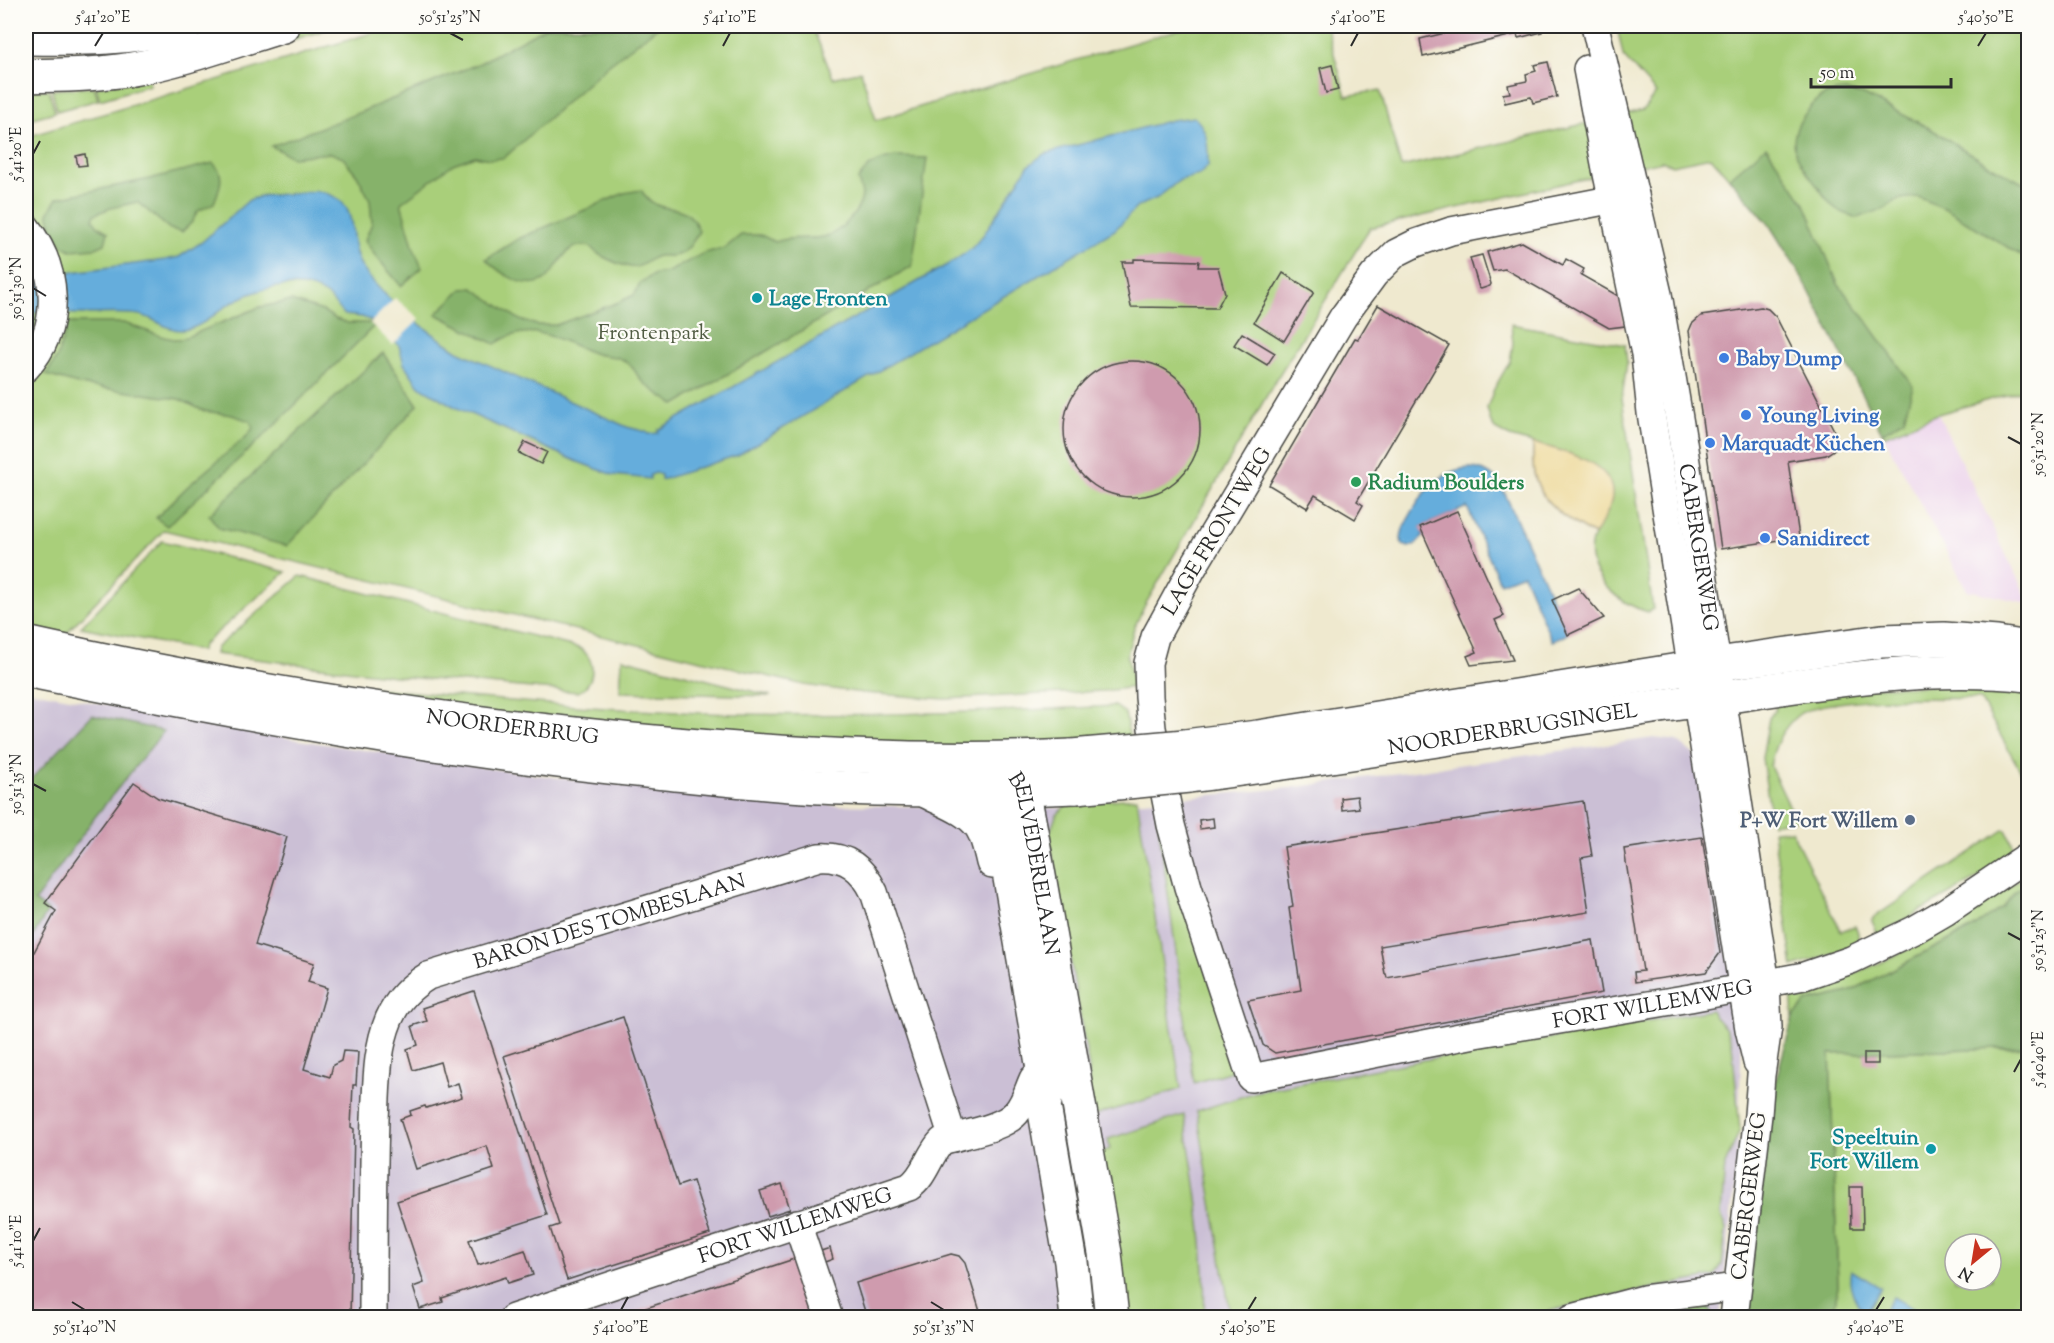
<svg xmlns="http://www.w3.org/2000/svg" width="2054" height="1343" font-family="'Sorts Mill Goudy',serif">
	<rect width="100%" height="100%" fill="#fdfcf7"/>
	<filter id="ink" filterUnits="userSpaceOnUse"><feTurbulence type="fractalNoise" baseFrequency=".0167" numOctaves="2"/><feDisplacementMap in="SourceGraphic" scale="12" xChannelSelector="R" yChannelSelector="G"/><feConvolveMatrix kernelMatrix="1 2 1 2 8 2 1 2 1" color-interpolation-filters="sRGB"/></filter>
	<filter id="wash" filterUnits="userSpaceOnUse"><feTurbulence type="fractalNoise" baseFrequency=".008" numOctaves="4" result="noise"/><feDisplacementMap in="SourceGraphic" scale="24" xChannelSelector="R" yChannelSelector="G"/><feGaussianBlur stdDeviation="1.35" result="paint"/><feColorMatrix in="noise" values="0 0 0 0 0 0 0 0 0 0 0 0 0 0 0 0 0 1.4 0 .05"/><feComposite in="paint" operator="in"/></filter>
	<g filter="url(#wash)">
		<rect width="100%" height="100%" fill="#efe9cf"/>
		<!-- built -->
		<polygon fill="#ebd1eb" points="1938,414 2028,600 2028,603 1967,590 1884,436"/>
		<!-- industrial -->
		<polygon fill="#cbbfd5" points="26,690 299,740 410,757 560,778 821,805 1065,808 1290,788 1654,738 1677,741 1697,757 1742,1035 1737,1157 1720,1317 26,1317"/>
		<!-- green -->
		<g fill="#a9cf7a" stroke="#6a7d52" stroke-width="1.5" fill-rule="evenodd">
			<polygon points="312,26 337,26 235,58 233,51"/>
			<polygon points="394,26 812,26 833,78 861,71 876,120 1190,26 1326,26 1346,96 1380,90 1401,167 1643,110 1656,93 1623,56 1617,26 2028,26 2028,389 1938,414 1884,436 1803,279 1769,224 1711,157 1672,165 1662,161 1370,228 1276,380 1145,605 1134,628 1127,655 1134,687 1104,691 945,699 863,693 804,685 164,530 71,628 26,688 26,137 284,60"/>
			<polygon points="148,79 150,85 100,100 96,87"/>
			<polygon points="94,87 98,100 57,111 52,90"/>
			<polygon points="26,90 49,90 55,112 26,120"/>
			<path d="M1511 324 1625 345 1627 362 1622 398 1653 609 1648 612C1620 604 1586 578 1591 545 1593 532 1604 519 1609 507L1562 451 1510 437 1495 429 1491 423 1487 408 1494 389 1510 361 1513 343Z"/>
			<polygon points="162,541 286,572 203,645 201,651 81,627"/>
			<path d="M300 576 579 648C596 658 597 682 578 692L395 676 215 654 216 648Z"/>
			<polygon points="622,658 771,696 620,692"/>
			<path d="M263 676C402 691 540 706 679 712 825 718 970 713 1115 706L1125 713 1130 738 963 748 559 724Z"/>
			<path d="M2028 685V784L1980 699C1944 698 1825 695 1798 715 1782 728 1774 746 1770 766L1796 820 1772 824 1762 758 1769 718 1775 710V699L1848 687Z"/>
			<polygon points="1137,798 1181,1089 1093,1116 1089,1092 1089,1068 1049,835 1056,816 1068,803"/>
			<polygon points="1157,814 1238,1069 1194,1083"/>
			<path d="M1791 830 1841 931 1855 926C1860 934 1859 940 1854 947L1793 967 1773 831Z"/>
			<path d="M2004 830H2006C2012 841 2016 846 2011 859L1878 935 1872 921 1873 918Z"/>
			<path d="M2028 873V882L2015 892 2003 907 1969 930 1849 992 1807 1002 1793 1017 1791 992C1810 986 1830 981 1849 975 1913 953 1974 912 2028 873Z"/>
			<polygon points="1711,1010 1714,1016 1725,1028 1732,1043 1740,1130 1725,1165 1721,1215 1726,1230 1722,1264 1715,1276 1622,1294 1523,1317 1227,1317 1229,1306 1197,1111 1256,1092 1424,1060"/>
			<path d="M2028 1047V1317H1833L1838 1286 1830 1054ZM1955 1244H1991V1280H1955Z"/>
			<path d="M1184 1115C1195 1182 1207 1249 1204 1317H1121L1099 1153 1110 1149 1108 1139Z"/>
		</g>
		<!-- forest -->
		<g fill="#86b26a" stroke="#586e4a" stroke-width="1.5">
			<polygon points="547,26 659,26 608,65 504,158 490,159 475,156 453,164 401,203 414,249 422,268 401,286 374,254 365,240 372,223 370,200 357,175 343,158 331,153 292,157 271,146 346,118 480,63"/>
			<path d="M1847 91 1864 95 1931 129 1984 162 2028 186V260L1946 209 1918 197 1899 199 1884 209 1857 218C1850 215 1841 213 1835 208 1829 203 1823 194 1818 187 1798 162 1783 143 1805 114 1820 95 1825 92 1847 91Z"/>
			<polygon points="1766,146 1805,204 1838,284 1862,314 1913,386 1904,419 1882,433 1803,279 1769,224 1729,178"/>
			<path d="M895 157 927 158 912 266 675 405C664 397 651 390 641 380 637 376 635 369 630 365 620 355 608 357 596 354 560 342 533 318 495 344L436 314 462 289 473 288 520 320 537 325H556L619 302 634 295 641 282 655 274 668 272 704 253 725 248 741 235H761L775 242C792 235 810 241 827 236 841 231 862 210 862 194 861 190 859 184 858 180 869 163 877 161 895 157Z"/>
			<path d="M213 163C226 174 220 188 214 203L198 211 192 222 182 232 170 229 137 202 111 208 95 214 93 219 98 226 108 232 105 244 96 248 71 250 62 245 55 236 48 213 57 198 145 180Z"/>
			<path d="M641 190C659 218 675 200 692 218 695 222 697 227 699 231 693 242 687 254 673 256 669 257 664 255 659 256 649 257 643 269 630 267 620 265 609 260 600 255 596 253 592 248 589 246 586 245 582 246 579 246 564 248 557 269 547 278 528 293 499 273 486 259L518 239 624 193Z"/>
			<polygon points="26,242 42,276 26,278"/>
			<polygon points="291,301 323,311 336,319 348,323 377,323 269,431 167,526 156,518 187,487 248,435 253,428 250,421 232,415 204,411 179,399 81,385 46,375 57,357 68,323 124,323 164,337 179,340 260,307"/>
			<polygon points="26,312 43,312 26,354"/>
			<polygon points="383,353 418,405 287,546 219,528 209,515"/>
			<polygon points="92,715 164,731 95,817 35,901 48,911 26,948 26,778 31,779"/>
			<polygon points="2028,882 2028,1047 1830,1054 1838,1286 1833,1317 1743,1318 1756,1235 1775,1083 1793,1017 1807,1002 1849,992 1969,930 2003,907 2015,892"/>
			<polygon points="1707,1303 1715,1318 1616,1318 1671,1305"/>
		</g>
		<!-- sand -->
		<path fill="#eeda9e" stroke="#8c8264" stroke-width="1.5" d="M1533 443C1559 450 1616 461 1612 497 1610 511 1601 524 1594 535 1569 521 1543 506 1535 477 1532 467 1533 454 1533 443Z"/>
		<!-- water -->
		<g fill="#65addc" stroke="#486c84" stroke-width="1.5">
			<path d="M1194 117C1209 130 1208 147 1208 166L1199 175 1180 180 1157 198 1137 207 1115 230 738 455 661 480V475L656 473 650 475V479L613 475 578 462 455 407 419 386 404 364 399 346 377 323 362 317 345 315C338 309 334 301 326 295 298 276 253 289 226 306 214 315 199 329 183 330 167 331 155 318 140 315 123 312 103 314 85 314 65 314 45 312 26 312V278L165 260 179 257 202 242 249 200 262 196 318 191C367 201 343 239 363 269 385 300 426 330 458 351L627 427 647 432 648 434 658 433V430L952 262 971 249 984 234 1028 166 1044 154 1172 120Z"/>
			<path d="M1471 468C1484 469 1493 474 1501 485L1568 634 1552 641 1523 574 1500 583 1467 507 1421 527 1424 536 1416 544 1409 547 1402 545C1399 533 1405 525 1411 514 1423 492 1442 468 1471 468Z"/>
			<path d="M1851 1270 1881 1288 1865 1313C1855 1303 1847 1285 1851 1270Z"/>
			<polygon points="1893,1297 1928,1317 1880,1317"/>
		</g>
		<!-- pier -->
		<polygon fill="#efe9cf" points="395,298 420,319 393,345 370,323"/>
		<g id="blocks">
			<!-- building -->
			<g fill="#cf9bae">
				<polygon points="1474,26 1541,26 1542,32 1518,38 1517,34 1423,57 1420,39"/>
				<polygon points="1548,62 1557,97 1533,103 1531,97 1505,103 1503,94 1510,93 1508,85 1527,81 1526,74 1536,71 1534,65"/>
				<polygon points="1332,65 1338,90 1326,93 1320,68"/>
				<polygon points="85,154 87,165 78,166 76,156"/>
				<polygon points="1522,242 1561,264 1563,265 1566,259 1584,269 1581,275 1620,297 1625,326 1609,328 1505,269 1493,271 1487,252"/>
				<polygon points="1482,255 1491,284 1490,286 1481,289 1479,288 1470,258"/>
				<polygon points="1134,259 1199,261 1198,267 1218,267 1225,293 1217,308 1131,307 1122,262 1134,262"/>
				<polygon points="1283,273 1314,292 1284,341 1254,322"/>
				<polygon points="1378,305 1449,345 1357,501 1363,505 1355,519 1315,495 1307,508 1269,485 1355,338 1358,339"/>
				<polygon points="1761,307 1768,309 1776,317 1838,438 1838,442 1835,449 1826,455 1788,461 1799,537 1721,549 1689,331 1692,324 1701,316"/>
				<polygon points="1242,333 1275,353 1267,365 1234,345"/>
				<circle cx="1132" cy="429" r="68"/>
				<polygon points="525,442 547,452 541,464 519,453"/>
				<polygon points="1457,511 1504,616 1495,620 1513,660 1471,665 1467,656 1477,652 1420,527"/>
				<polygon points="1578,588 1604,618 1568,635 1552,600"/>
				<polygon points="134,782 158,798 287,837 255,945 314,963 308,982 327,988 304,1069 330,1077 333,1065 341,1061 343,1051 358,1052 356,1085 353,1085 351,1127 354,1129 350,1318 26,1318 26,967 56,911 45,903"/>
				<polygon points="1357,796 1359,808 1342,810 1341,798"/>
				<polygon points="1583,801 1592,856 1581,858 1589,912 1380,946 1385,974 1386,974 1387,978 1593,940 1602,993 1275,1053 1263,1045 1248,1000 1301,990 1289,908 1293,907 1284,847"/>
				<polygon points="1213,818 1214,827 1200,829 1199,820"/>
				<polygon points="1702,837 1720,953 1706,972 1635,982 1634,972 1643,971 1624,849"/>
				<polygon points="474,991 547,1215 469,1240 478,1265 525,1250 533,1275 508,1283 506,1277 442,1298 443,1302 420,1309 413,1287 424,1283 397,1201 494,1169 487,1146 416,1169 400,1119 411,1115 410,1111 425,1106 426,1108 462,1097 458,1083 447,1087 440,1062 413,1070 407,1049 418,1045 412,1026 427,1021 422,1008"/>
				<polygon points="623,1017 678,1186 693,1181 710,1234 567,1280 550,1228 559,1225 504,1056"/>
				<rect x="1864" y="1053" width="14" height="11"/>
				<polygon points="782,1184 790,1209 768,1216 760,1191"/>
				<polygon points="1850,1187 1862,1187 1863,1228 1851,1228"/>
				<polygon points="830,1248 833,1259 822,1263 818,1252"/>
				<polygon points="951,1254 959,1256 965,1263 982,1318 867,1318 856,1283"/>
				<polygon points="797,1258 816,1318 618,1318 643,1309"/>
			</g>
		</g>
	</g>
	<g filter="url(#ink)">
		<use href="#blocks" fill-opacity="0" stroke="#484844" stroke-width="1.5"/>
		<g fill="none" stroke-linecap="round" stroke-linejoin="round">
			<!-- minor casing -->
			<g stroke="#484844" stroke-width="30">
				<g id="minor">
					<path id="s1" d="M1595 26 1658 294 1682 436 1766 984 1768 1027 1761 1075 1758 1115 1734 1318"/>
					<polyline points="1587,69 1607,174 1645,354 1651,413 1749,1029 1757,1062"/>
					<path id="s2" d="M1635 195 1451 231 1416 243 1396 253 1374 275 1343 317 1192 569 1155 637 1148 663 1149 697 1152 728 1171 825 1188 887 1251 1078 1475 1034 1690 998 1804 976 1851 960 1914 930 1945 912 2028 856"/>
					<path d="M26 227C59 269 63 327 26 368"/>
					<polyline points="797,1223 829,1318"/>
					<path id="s3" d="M373 1318C373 1251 373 1185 375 1119 377 1086 376 1050 389 1019 398 999 410 987 428 976L819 857C846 855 863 869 874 892L953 1138"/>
					<path id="s4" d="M513 1318 909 1187C925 1177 929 1154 942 1141 963 1134 1002 1129 1016 1113 1025 1103 1028 1090 1033 1079"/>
					<polyline points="1572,1318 1644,1299 1737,1287"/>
				</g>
			</g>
			<!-- major casing -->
			<g stroke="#484844" stroke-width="36">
				<g id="major">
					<path d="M26 38C79 39 131 39 184 26"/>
					<path d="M26 76C61 75 97 75 132 69 183 60 233 41 283 26"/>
					<path id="s5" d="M26 643C226 688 428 720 632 740 778 754 925 763 1072 756"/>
					<path d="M26 670C234 712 444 751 656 772 718 778 780 786 842 788 920 791 998 790 1076 787"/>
					<polyline points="1185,746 1258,737 1717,664 1882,641 1944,639 1997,643 2028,648"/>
					<polyline points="1001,769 996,790 1001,826 1047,1092 1044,1106 1071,1262 1077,1318"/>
					<path id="s6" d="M1011 770 1023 789 1032 836 1105 1253 1112 1318"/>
					<path id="s7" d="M1189 776C1358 754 1526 725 1695 701 1805 685 1917 663 2028 675"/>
					<path d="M926 791C943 800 970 809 981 826 988 837 990 850 993 862"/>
				</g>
			</g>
			<!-- minor -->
			<use href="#minor" stroke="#fff" stroke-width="27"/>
			<!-- major -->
			<use href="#major" stroke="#fff" stroke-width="33"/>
			<!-- major-bridge casing -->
			<g stroke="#484844" stroke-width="36" stroke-linecap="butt">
				<g id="major-bridge">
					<polyline points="1072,756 1185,746"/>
					<polyline points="1076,787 1189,776"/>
				</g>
			</g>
			<!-- major-bridge -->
			<use href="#major-bridge" stroke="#fff" stroke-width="33"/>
		</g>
	</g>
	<!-- ticks -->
	<path fill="none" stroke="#2b2b2b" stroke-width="2" d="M450 33 463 40M95 46 103 33M723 46 730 33M1351 46 1358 33M1978 46 1986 33M33 154 40 141M33 288 46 296M2008 437 2021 444M33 784 46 791M2008 933 2021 940M2014 1072 2021 1059M33 1241 40 1228M72 1302 85 1310M931 1302 944 1310M621 1310 628 1297M1248 1310 1256 1297M1876 1310 1884 1297"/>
	<!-- markers -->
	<g fill="#0f9aa8" stroke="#fdfcf7" stroke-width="2">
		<circle cx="757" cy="298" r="6"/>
		<circle cx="1931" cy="1149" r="6"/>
	</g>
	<g fill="#3f7fe0" stroke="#fdfcf7" stroke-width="2">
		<circle cx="1724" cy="358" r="6"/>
		<circle cx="1746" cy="415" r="6"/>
		<circle cx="1710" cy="443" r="6"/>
		<circle cx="1765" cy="538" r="6"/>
	</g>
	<circle fill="#2e9e5b" stroke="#fdfcf7" stroke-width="2" cx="1356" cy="482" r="6"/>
	<circle fill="#5c6f8a" stroke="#fdfcf7" stroke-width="2" cx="1910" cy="820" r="6"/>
	<g text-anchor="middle" stroke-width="4.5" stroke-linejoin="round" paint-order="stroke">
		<!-- culture labels -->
		<g font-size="21" font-weight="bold" fill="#0d838f" stroke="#fdfcf7" text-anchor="start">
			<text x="769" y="305">Lage Fronten</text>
			<text x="1919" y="1144" text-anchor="end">Speeltuin<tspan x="1919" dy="24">Fort Willem</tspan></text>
		</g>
		<!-- park labels -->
		<g font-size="21" fill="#515c43" stroke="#fdfcf7">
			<text x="654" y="339">Frontenpark</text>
		</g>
		<!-- shop labels -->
		<g font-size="21" font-weight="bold" fill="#366cbe" stroke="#fdfcf7" text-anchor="start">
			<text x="1736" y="365">Baby Dump</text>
			<text x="1758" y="422">Young Living</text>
			<text x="1722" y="450">Marquadt Küchen</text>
			<text x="1777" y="545">Sanidirect</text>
		</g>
		<!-- leisure labels -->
		<g font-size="21" font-weight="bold" fill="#27864d" stroke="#fdfcf7" text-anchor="start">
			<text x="1368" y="489">Radium Boulders</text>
		</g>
		<!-- street labels -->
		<g font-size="21" fill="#2b2b2b" stroke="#fdfcf7">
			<text transform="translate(1216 531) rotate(-59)" y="7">LAGE FRONTWEG</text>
			<text dy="7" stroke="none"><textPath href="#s1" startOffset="532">CABERGERWEG</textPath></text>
			<text dy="7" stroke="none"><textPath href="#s5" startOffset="494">NOORDERBRUG</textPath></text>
			<text dy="7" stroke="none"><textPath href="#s7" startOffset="327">NOORDERBRUGSINGEL</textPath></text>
			<text dy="7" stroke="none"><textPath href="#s6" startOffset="98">BELVÉDÈRELAAN</textPath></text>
			<text dy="7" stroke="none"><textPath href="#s3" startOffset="549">BARON DES TOMBESLAAN</textPath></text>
			<text dy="7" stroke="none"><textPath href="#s2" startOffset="1566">FORT WILLEMWEG</textPath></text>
			<text transform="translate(1748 1196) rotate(-83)" y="7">CABERGERWEG</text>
			<text dy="7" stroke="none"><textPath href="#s4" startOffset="297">FORT WILLEMWEG</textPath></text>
		</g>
		<!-- service labels -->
		<g font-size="21" font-weight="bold" fill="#4e5e75" stroke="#fdfcf7" text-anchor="end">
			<text x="1898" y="827">P+W Fort Willem</text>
		</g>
	</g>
	<!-- margin -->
	<rect width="2054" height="1343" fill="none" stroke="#fdfcf7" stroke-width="66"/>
	<!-- north arrow -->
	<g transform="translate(1973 1262) rotate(210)"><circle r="28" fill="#fdfcf7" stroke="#a9a8a5" stroke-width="1.5"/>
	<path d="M0-4.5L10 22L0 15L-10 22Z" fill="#c8321e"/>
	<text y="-9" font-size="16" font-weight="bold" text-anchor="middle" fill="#2b2b2b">N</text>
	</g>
	<!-- scale -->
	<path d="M1811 78v9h140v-9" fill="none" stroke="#2b2b2b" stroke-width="3"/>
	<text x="1820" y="78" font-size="18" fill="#2b2b2b" stroke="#fdfcf7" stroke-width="4.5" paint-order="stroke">50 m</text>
	<rect x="33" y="33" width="1988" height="1277" fill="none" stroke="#2b2b2b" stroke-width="2"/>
	<g font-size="15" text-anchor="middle" fill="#2b2b2b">
		<text x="103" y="22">5°41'20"E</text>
		<text x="450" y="22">50°51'25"N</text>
		<text x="730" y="22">5°41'10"E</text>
		<text x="1358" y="22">5°41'00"E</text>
		<text x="1986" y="22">5°40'50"E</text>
		<text transform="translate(16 154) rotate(-90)" y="5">5°41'20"E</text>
		<text transform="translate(16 288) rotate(-90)" y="5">50°51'30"N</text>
		<text transform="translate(2038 444) rotate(-90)" y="5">50°51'20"N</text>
		<text transform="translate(16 784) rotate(-90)" y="5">50°51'35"N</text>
		<text transform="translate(2038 940) rotate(-90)" y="5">50°51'25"N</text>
		<text transform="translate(2038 1059) rotate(-90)" y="5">5°40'40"E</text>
		<text transform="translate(16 1241) rotate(-90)" y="5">5°41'10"E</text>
		<text x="85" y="1332">50°51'40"N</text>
		<text x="621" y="1332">5°41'00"E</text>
		<text x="944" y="1332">50°51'35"N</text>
		<text x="1248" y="1332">5°40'50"E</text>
		<text x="1876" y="1332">5°40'40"E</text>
	</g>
</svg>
